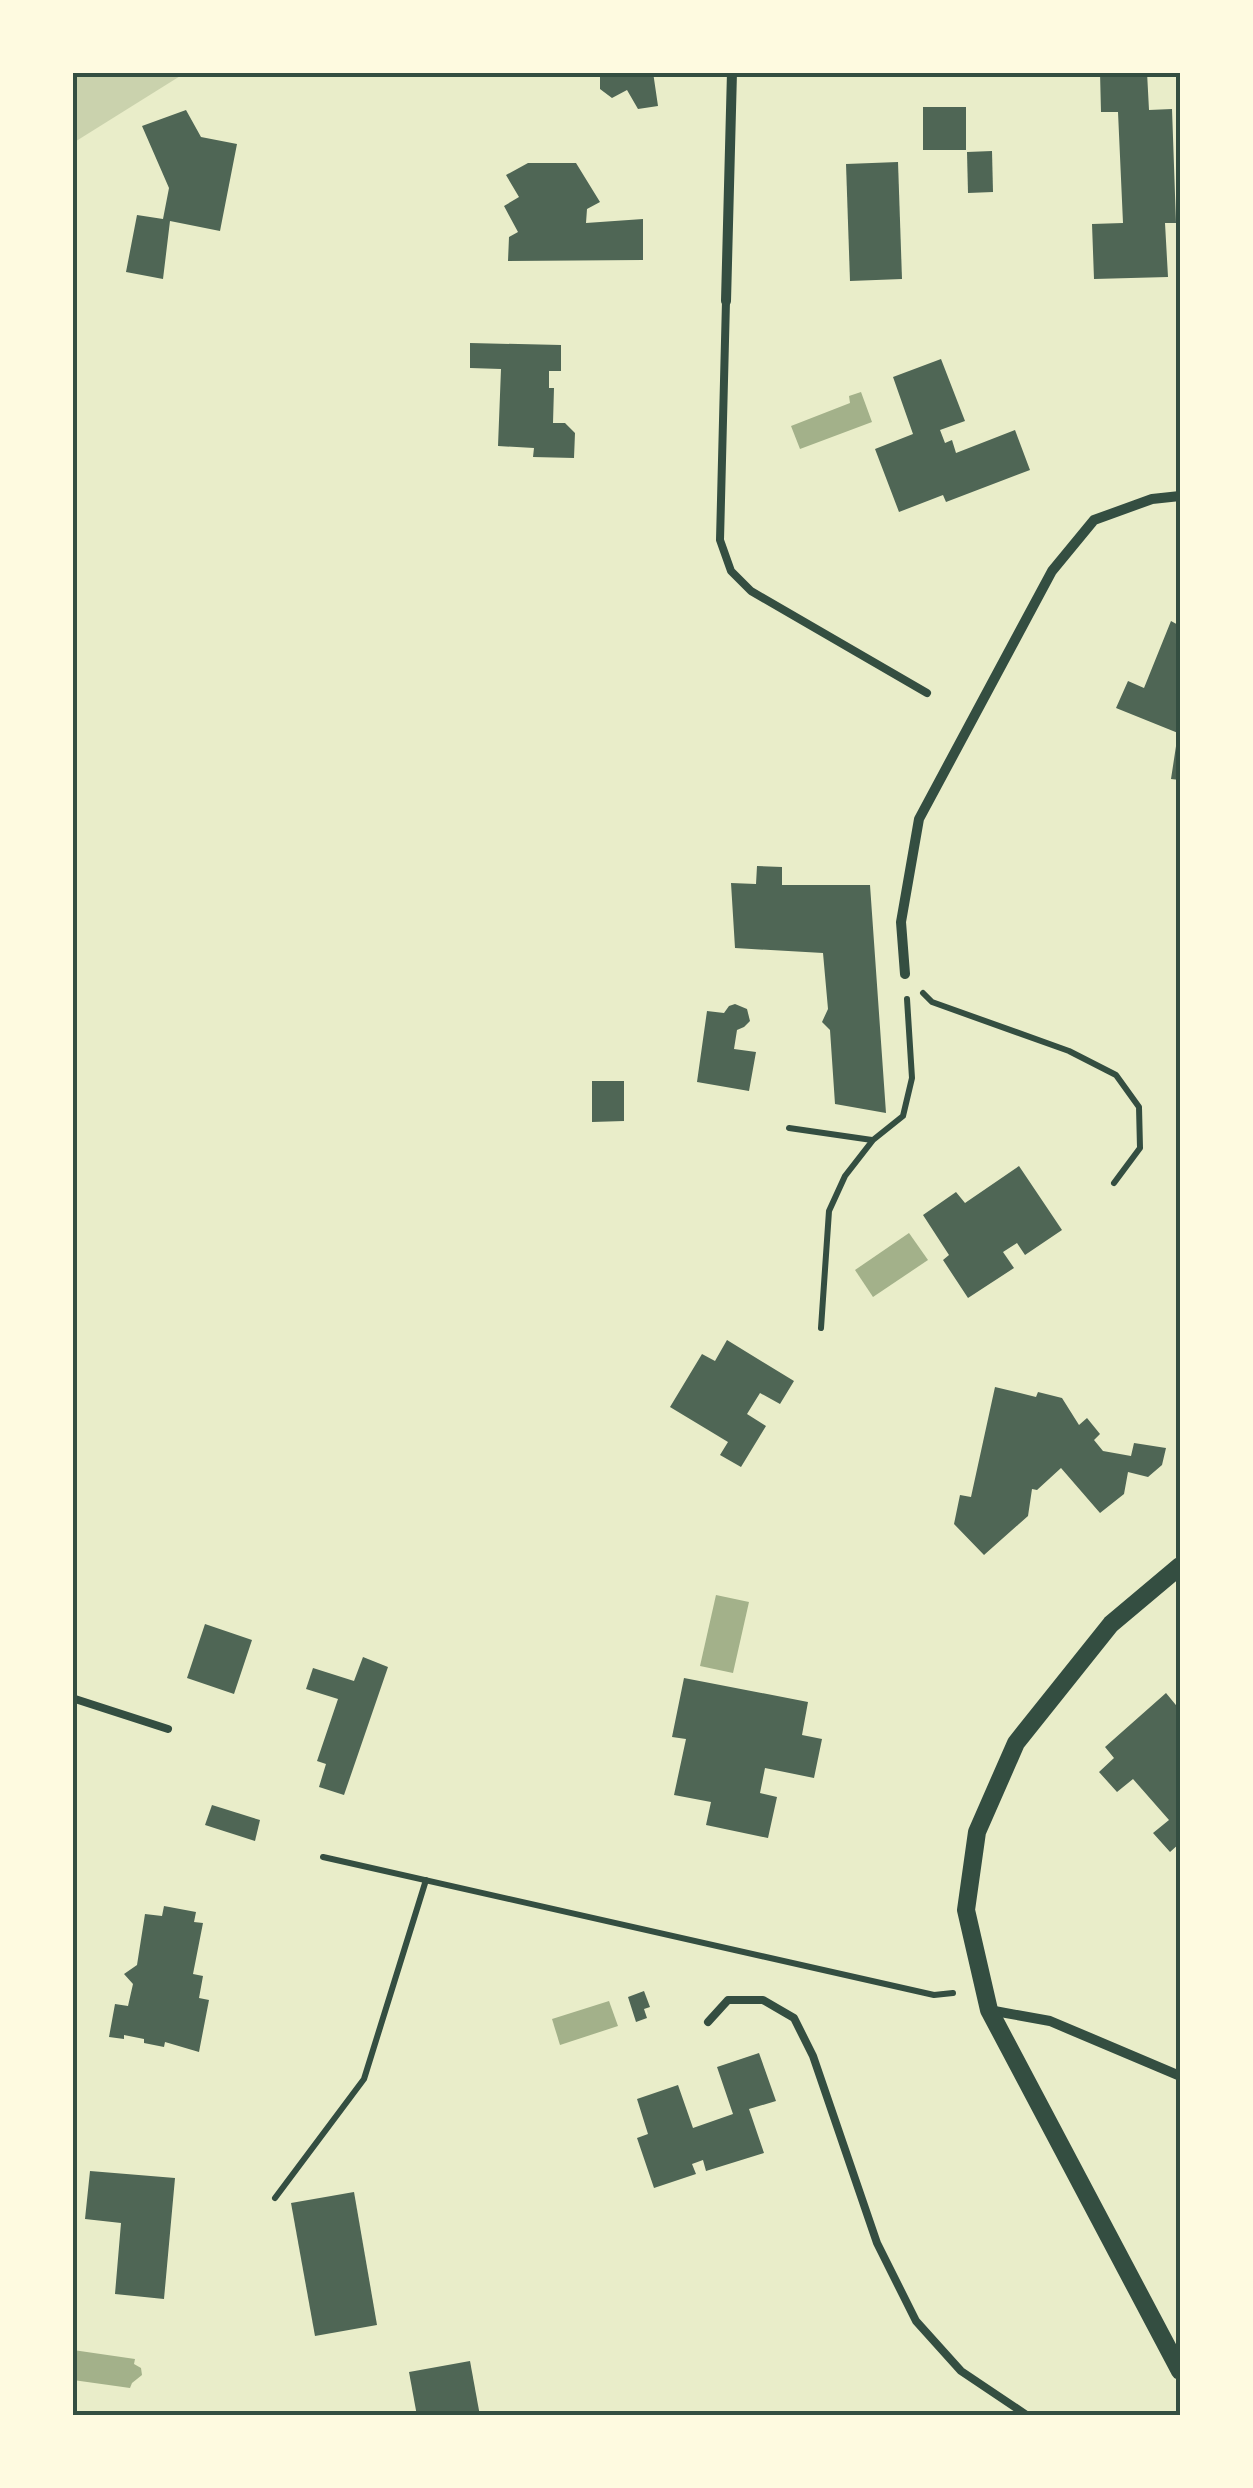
<svg xmlns="http://www.w3.org/2000/svg" width="1253" height="2488" font-family="'Exo 2',sans-serif">
	<rect width="100%" height="100%" fill="#e9edc9"/>
	<!-- green -->
	<polygon fill="#cad2ad" points="73,72 185,72 185,73 73,143"/>
	<!-- water -->
	<g fill="#a3b18a">
		<polygon points="861,392 872,422 800,449 791,426 850,403 849,396"/>
		<polygon points="909,1233 928,1260 873,1297 855,1270"/>
		<polygon points="716,1595 749,1602 733,1673 700,1666"/>
		<polygon points="609,2001 618,2026 560,2045 552,2019"/>
		<polygon points="73,2350 135,2359 134,2364 141,2368 142,2375 132,2383 130,2388 73,2380"/>
	</g>
	<!-- building -->
	<g fill="#4f6655">
		<polygon points="600,72 633,72 634,75 653,72 658,106 638,109 627,90 612,98 600,89"/>
		<polygon points="1100,72 1147,72 1149,110 1172,109 1176,223 1165,223 1168,277 1094,279 1092,224 1123,223 1118,112 1101,112"/>
		<rect x="923" y="107" width="43" height="43"/>
		<polygon points="186,110 201,137 237,144 220,231 170,221 163,279 126,272 137,215 163,219 169,188 142,126"/>
		<polygon points="992,151 993,192 968,193 967,152"/>
		<polygon points="898,162 902,279 850,281 846,164"/>
		<polygon points="528,163 576,163 600,202 587,209 586,223 643,219 643,260 508,261 509,237 518,232 504,206 519,197 506,175"/>
		<polygon points="470,343 561,345 561,371 549,371 549,388 554,388 553,423 565,423 575,433 574,458 533,457 534,448 498,446 501,369 470,368"/>
		<polygon points="941,359 965,421 940,430 945,443 952,440 956,453 1015,430 1030,470 946,502 943,495 899,512 875,449 913,434 893,377"/>
		<polygon points="1171,621 1180,626 1180,780 1171,779 1178,733 1116,708 1128,681 1144,688"/>
		<polygon points="757,866 782,867 782,885 870,885 886,1113 835,1104 830,1030 822,1022 828,1009 823,953 735,948 731,883 756,884"/>
		<polygon points="735,1004 747,1009 750,1021 744,1027 737,1030 734,1049 756,1052 749,1091 697,1082 707,1011 724,1013 729,1006"/>
		<polygon points="592,1081 624,1081 624,1121 592,1122"/>
		<polygon points="1019,1166 1062,1230 1025,1255 1017,1243 1003,1252 1014,1268 968,1298 943,1260 949,1255 923,1215 956,1192 965,1203"/>
		<polygon points="727,1340 794,1381 780,1404 760,1393 747,1414 766,1426 741,1467 720,1455 728,1442 670,1407 702,1354 715,1361"/>
		<polygon points="995,1387 1036,1397 1038,1392 1062,1398 1079,1425 1087,1418 1100,1434 1094,1440 1103,1451 1131,1456 1134,1443 1166,1448 1162,1465 1148,1477 1128,1472 1124,1494 1100,1513 1061,1468 1037,1490 1032,1489 1028,1516 984,1555 954,1524 960,1495 971,1497"/>
		<polygon points="205,1624 252,1640 234,1694 187,1678"/>
		<polygon points="363,1657 388,1667 344,1795 319,1787 326,1764 317,1761 338,1699 306,1689 313,1668 354,1681"/>
		<polygon points="684,1678 808,1702 802,1735 822,1739 814,1778 765,1768 760,1793 777,1797 768,1838 706,1825 711,1802 674,1795 686,1739 672,1737"/>
		<polygon points="1166,1693 1180,1710 1180,1843 1170,1852 1153,1833 1169,1820 1133,1779 1117,1792 1099,1772 1114,1758 1105,1747"/>
		<polygon points="212,1805 260,1820 255,1841 205,1825"/>
		<polygon points="164,1906 196,1912 194,1922 203,1923 193,1974 203,1976 199,1998 209,2000 199,2052 165,2042 164,2047 144,2043 144,2039 124,2035 124,2039 109,2037 115,2004 128,2006 133,1984 124,1974 137,1965 145,1914 162,1916"/>
		<polygon points="644,1991 650,2007 644,2009 647,2018 636,2022 628,1997"/>
		<polygon points="759,2053 776,2101 749,2109 764,2153 706,2171 703,2160 692,2164 696,2174 654,2188 637,2138 648,2134 637,2099 678,2085 693,2128 733,2114 717,2067"/>
		<polygon points="90,2171 175,2178 164,2299 115,2294 121,2223 85,2219"/>
		<polygon points="354,2192 377,2325 315,2336 291,2203"/>
		<polygon points="470,2361 480,2416 417,2416 409,2372"/>
	</g>
	<g fill="none" stroke-linecap="round" stroke-linejoin="round">
		<!-- path -->
		<g stroke="#344e41" stroke-width="6">
			<polyline points="923,993 932,1002 1069,1051 1116,1075 1139,1107 1140,1148 1114,1183"/>
			<polyline points="789,1128 872,1140"/>
			<polyline points="821,1328 829,1211 845,1176 873,1140 903,1116 912,1078 907,999"/>
			<polyline points="323,1857 934,1995 953,1993"/>
			<polyline points="275,2198 364,2079 426,1880"/>
		</g>
		<!-- service -->
		<g stroke="#344e41" stroke-width="8">
			<polyline points="726,301 720,540 731,571 751,591 927,693"/>
			<polyline points="72,1698 168,1729"/>
			<polyline points="708,2022 728,2000 763,2000 794,2018 813,2056 877,2243 916,2321 961,2371 1028,2416"/>
		</g>
		<!-- minor -->
		<g stroke="#344e41" stroke-width="10">
			<polyline points="726,301 732,72"/>
			<polyline points="905,974 901,922 919,819 1052,571 1094,520 1152,499 1180,496"/>
			<polyline points="989,2010 1050,2021 1180,2076"/>
		</g>
		<!-- tertiary -->
		<polyline stroke="#344e41" stroke-width="18" points="1180,1566 1111,1624 1016,1743 977,1832 966,1910 989,2010 1180,2371"/>
	</g>
	<!-- border -->
	<rect width="1253" height="2488" fill="none" stroke="#fefae0" stroke-width="150"/>
	<rect x="75" y="75" width="1103" height="2338" fill="none" stroke="#344e41" stroke-width="4"/>
</svg>
